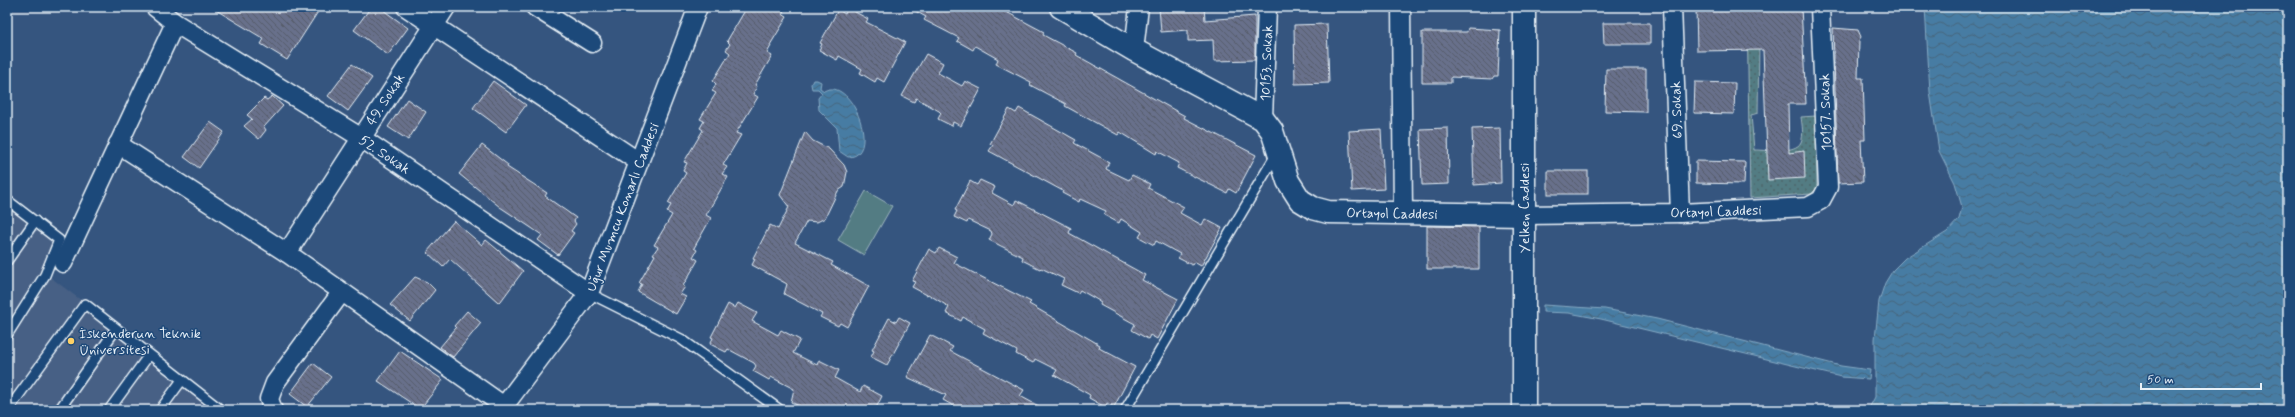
<svg xmlns="http://www.w3.org/2000/svg" width="2295" height="417" font-family="Mynerve,sans-serif">
	<defs>
		<pattern id="grass-dots" width="8" height="8" patternUnits="userSpaceOnUse"><rect width="8" height="8" fill="#537c83"/><path d="M2 2h.1M6 6h.1" fill="none" stroke="#4d6569" stroke-width="1.8" stroke-linecap="round"/></pattern>
		<pattern id="water-waves" width="16" height="10" patternUnits="userSpaceOnUse"><rect width="16" height="10" fill="#467ca3"/><path d="M0 5q4-4 8 0t8 0" fill="none" stroke="#46657b"/></pattern>
		<pattern id="building-back-hatch" width="6" height="6" patternUnits="userSpaceOnUse"><rect width="6" height="6" fill="#68708b"/><path d="M-1 5l2 2M0 0l6 6M5-1l2 2" fill="none" stroke="#575c6a"/></pattern>
	</defs>
	<rect width="100%" height="100%" fill="#35557f"/>
	<filter id="ink" filterUnits="userSpaceOnUse"><feTurbulence type="fractalNoise" baseFrequency=".025" numOctaves="2"/><feDisplacementMap in="SourceGraphic" scale="8" xChannelSelector="R" yChannelSelector="G"/><feConvolveMatrix kernelMatrix="1 2 1 2 8 2 1 2 1" color-interpolation-filters="sRGB"/></filter>
	<g filter="url(#ink)">
		<!-- built -->
		<polygon fill="#476085" points="7,198 59,234 42,271 228,410 7,410"/>
		<!-- grass -->
		<path fill="url(#grass-dots)" stroke="#9eb6be" d="M1747 7 1759 40 1758 113 1751 115 1754 150C1765 150 1796 154 1801 142 1804 136 1802 124 1801 117L1816 116 1817 188 1811 194 1750 198Z"/>
		<!-- green -->
		<polygon fill="#537c83" stroke="#9eb6be" points="866,191 892,206 864,255 838,240"/>
		<!-- water -->
		<g fill="url(#water-waves)" stroke="#87abc5">
			<polygon points="1925,7 2288,7 2288,410 1868,410 1875,397 1875,339 1879,301 1885,283 1893,270 1905,258 1947,232 1959,219 1962,207 1955,183 1939,151 1930,92"/>
			<path d="M813 80H817L821 82 820 88 824 91C852 75 882 157 848 157L839 151 837 128 819 110 818 98 822 93 818 89H812L811 84Z"/>
			<polygon points="1543,305 1605,309 1657,319 1841,366 1870,370 1869,379 1841,377 1601,319 1569,313 1543,312"/>
		</g>
		<!-- building -->
		<g fill="url(#building-back-hatch)" stroke="#e8f1f8">
			<polygon points="211,7 321,7 287,60 261,44 264,39"/>
			<polygon points="371,7 379,7 408,28 388,55 354,30"/>
			<polygon points="747,7 786,7 782,14 787,17 770,45 771,46 767,53 772,56 755,85 757,86 753,94 758,97 736,133 741,135 723,165 727,167 722,174 728,177 706,215 711,218 694,248 697,250 693,257 698,260 683,286 685,287 680,294 686,297 676,314 638,292 642,284 639,283 655,255 653,254 658,247 654,245 672,215 667,212 671,205 668,203 686,173 683,171 687,163 684,162 703,130 700,128 704,121 700,119 716,93 712,91 716,84 713,81 730,53 726,50 730,44 727,41"/>
			<polygon points="908,7 997,7 1044,32 1043,35 1077,53 1076,55 1185,116 1184,118 1256,155 1236,193 1229,189 1227,193 1177,168 1179,163 1157,151 1156,154 1120,132 1118,135 1065,106 1066,104 1030,85 1031,82 996,64 998,59 975,46 973,50 957,41 959,38 924,20 926,17"/>
			<polygon points="1159,7 1204,7 1205,20 1255,16 1255,60 1214,61 1213,40 1188,41 1188,30 1161,32"/>
			<polygon points="1696,7 1801,7 1806,104 1788,104 1789,153 1804,151 1805,178 1768,180 1763,50 1697,51"/>
			<polygon points="848,8 868,19 866,22 905,42 884,82 877,78 875,82 860,73 862,69 839,56 837,60 819,50 822,44 820,43 838,10 845,14"/>
			<polygon points="1603,23 1650,23 1650,44 1604,44"/>
			<polygon points="1327,24 1329,83 1295,84 1294,25"/>
			<polygon points="1468,28 1500,30 1498,76 1494,76 1492,79 1451,77 1451,83 1422,83 1422,32 1467,32"/>
			<polygon points="1833,28 1858,30 1861,37 1859,40 1858,78 1863,78 1865,140 1861,140 1863,182 1838,183"/>
			<polygon points="926,54 943,63 938,73 962,86 965,81 981,89 961,126 953,122 952,126 938,119 941,113 939,111 916,98 914,102 902,96"/>
			<polygon points="352,64 372,78 348,111 328,96"/>
			<polygon points="1606,69 1646,69 1646,112 1605,111"/>
			<polygon points="493,81 526,105 506,132 473,108"/>
			<polygon points="1695,82 1735,83 1734,114 1694,113"/>
			<polygon points="272,96 283,106 264,127 266,130 259,139 244,126 252,119 247,115 264,98 267,100"/>
			<polygon points="407,99 426,112 408,140 388,127"/>
			<polygon points="1019,108 1076,140 1074,143 1109,162 1106,169 1129,180 1132,175 1150,184 1148,188 1184,207 1180,213 1202,225 1205,219 1222,228 1201,266 1194,262 1192,265 1178,258 1180,254 1156,241 1154,245 1139,237 1142,232 1121,219 1119,223 1104,215 1106,211 1080,199 1079,202 1062,193 1063,191 989,151 993,145 990,144 1009,109 1016,113"/>
			<polygon points="210,122 224,132 199,168 184,157"/>
			<polygon points="1448,128 1449,184 1422,185 1420,129"/>
			<polygon points="1500,128 1501,183 1474,185 1472,129"/>
			<polygon points="1381,129 1384,189 1352,191 1349,131"/>
			<polygon points="805,132 813,141 829,149 844,165 847,172 844,187 838,191 825,218 817,222 807,221 795,243 833,262 831,265 869,286 847,327 840,323 838,326 820,317 822,314 784,294 787,284 752,265 755,259 753,258 770,225 778,229 789,207 780,195"/>
			<polygon points="482,145 508,165 507,167 547,193 545,196 576,218 574,221 576,224 571,231 574,233 558,255 538,240 542,235 500,207 459,174"/>
			<polygon points="1696,161 1745,162 1744,184 1696,183"/>
			<rect x="1548" y="171" width="40" height="23"/>
			<polygon points="980,180 995,187 992,193 1014,205 1016,200 1071,228 1069,233 1145,275 1142,280 1178,299 1157,339 1150,335 1148,339 1132,330 1135,324 1100,305 1101,302 1080,290 1078,293 1061,285 1064,279 1041,268 1040,269 1022,260 1023,257 989,240 992,234 991,231 968,220 967,223 954,217 957,211 955,210 970,181 977,185"/>
			<polygon points="454,221 482,245 486,240 523,271 501,301 498,302 450,259 443,267 427,252"/>
			<polygon points="1427,226 1479,227 1479,269 1427,269"/>
			<polygon points="939,248 957,257 954,263 1031,302 1029,304 1100,345 1099,348 1135,367 1114,407 1107,403 1105,407 1089,398 1090,395 1054,375 1057,370 1035,359 1033,363 1016,354 1017,351 983,333 985,329 963,317 961,321 946,313 949,307 928,294 927,295 912,287 915,282 912,281 929,249 936,253"/>
			<polygon points="415,277 427,282 435,290 410,321 390,305"/>
			<polygon points="738,303 757,313 752,321 778,335 781,330 800,340 793,353 817,365 819,360 839,370 835,378 860,392 863,386 882,396 875,410 807,410 791,402 794,389 771,377 769,380 753,371 756,366 754,363 728,349 726,352 710,344 713,338 711,337 728,304 735,308"/>
			<polygon points="467,311 481,323 453,357 440,347 456,328 454,326"/>
			<polygon points="899,317 910,323 887,365 871,357 874,351 872,350 889,318 896,322"/>
			<polygon points="930,335 953,347 950,351 1024,390 1020,396 1046,410 961,410 943,400 946,395 907,377"/>
			<polygon points="400,351 443,380 420,409 378,381"/>
			<polygon points="313,363 331,377 307,407 290,394"/>
		</g>
		<g fill="none" stroke-linecap="round" stroke-linejoin="round">
			<!-- lane casing -->
			<g stroke="#e8f1f8" stroke-width="12">
				<g id="lane">
					<polyline points="7,200 59,240 45,275 7,335"/>
					<polyline points="7,261 35,221"/>
					<polyline points="589,293 681,339 780,410"/>
					<polyline points="8,410 85,304 221,410"/>
					<polyline points="59,410 116,329"/>
					<polyline points="109,410 149,355"/>
					<polyline points="160,410 182,380"/>
					<polyline points="1125,410 1277,153"/>
				</g>
			</g>
			<!-- street casing -->
			<g stroke="#e8f1f8" stroke-width="21">
				<g id="street">
					<polyline points="155,7 175,23 360,137 589,293"/>
					<polyline points="406,7 639,162"/>
					<polyline points="535,7 592,43"/>
					<polyline points="1401,7 1403,213"/>
					<polyline points="1672,7 1680,213"/>
					<polyline points="1134,50 1139,7"/>
					<polyline points="1263,119 1267,7"/>
					<polyline points="118,144 287,253 504,406"/>
					<polyline points="1524,215 1680,213 1808,207 1821,200 1828,187 1820,7"/>
					<polyline points="287,253 446,7"/>
					<polyline points="63,263 175,23"/>
					<polyline points="273,410 269,399 275,383 341,293"/>
					<polyline points="501,410 589,293 698,7"/>
				</g>
			</g>
			<!-- secondary casing -->
			<g stroke="#e8f1f8" stroke-width="25">
				<g id="secondary">
					<polyline points="1061,7 1134,50 1263,119 1272,131 1288,181 1300,200 1313,208 1328,212 1524,215"/>
					<polyline points="1524,7 1524,410"/>
				</g>
			</g>
			<!-- lane -->
			<use href="#lane" stroke="#1f4a7a" stroke-width="9"/>
			<!-- street -->
			<use href="#street" stroke="#1f4a7a" stroke-width="18"/>
			<!-- secondary -->
			<use href="#secondary" stroke="#1f4a7a" stroke-width="22"/>
		</g>
	</g>
	<!-- markers -->
	<circle fill="#ffd166" stroke="#1f4a7a" stroke-width="1.5" cx="71" cy="341" r="4"/>
	<g text-anchor="middle" stroke-width="3" stroke-linejoin="round" paint-order="stroke">
		<!-- street labels -->
		<g font-size="14" fill="#e8f1f8" stroke="#1f4a7a">
			<text transform="translate(1266 63) rotate(-88)" y="5">10153. Sokak</text>
			<text transform="translate(385 99) rotate(-57)" y="5">49. Sokak</text>
			<text transform="translate(1676 110) rotate(-92)" y="5">69. Sokak</text>
			<text transform="translate(1825 112) rotate(-92)" y="5">10157. Sokak</text>
			<text transform="translate(385 154) rotate(34)" y="5">52. Sokak</text>
			<text transform="translate(622 207) rotate(-69)" y="5">Uğur Mumcu Konarlı Caddesi</text>
			<text transform="translate(1524 208) rotate(-90)" y="5">Yelken Caddesi</text>
			<text transform="translate(1716 211) rotate(-2)" y="5">Ortayol Caddesi</text>
			<text transform="translate(1392 213) rotate(1)" y="5">Ortayol Caddesi</text>
		</g>
		<!-- poi labels -->
		<g font-size="14" fill="#e8f1f8" stroke="#1f4a7a" text-anchor="start">
			<text x="79" y="338">İskenderun Teknik<tspan x="79" dy="16">Üniversitesi</tspan></text>
		</g>
	</g>
	<!-- margin -->
	<rect width="2295" height="417" fill="none" stroke="#1f4a7a" stroke-width="24"/>
	<rect x="12" y="12" width="2271" height="393" fill="none" stroke="#e8f1f8" stroke-width="1.5" filter="url(#ink)"/>
	<!-- scale -->
	<path d="M2141 383v6h120v-6" fill="none" stroke="#e8f1f8" stroke-width="2"/>
	<text x="2147" y="383" font-size="12" fill="#e8f1f8" stroke="#1f4a7a" stroke-width="3" paint-order="stroke">50 m</text>
</svg>
